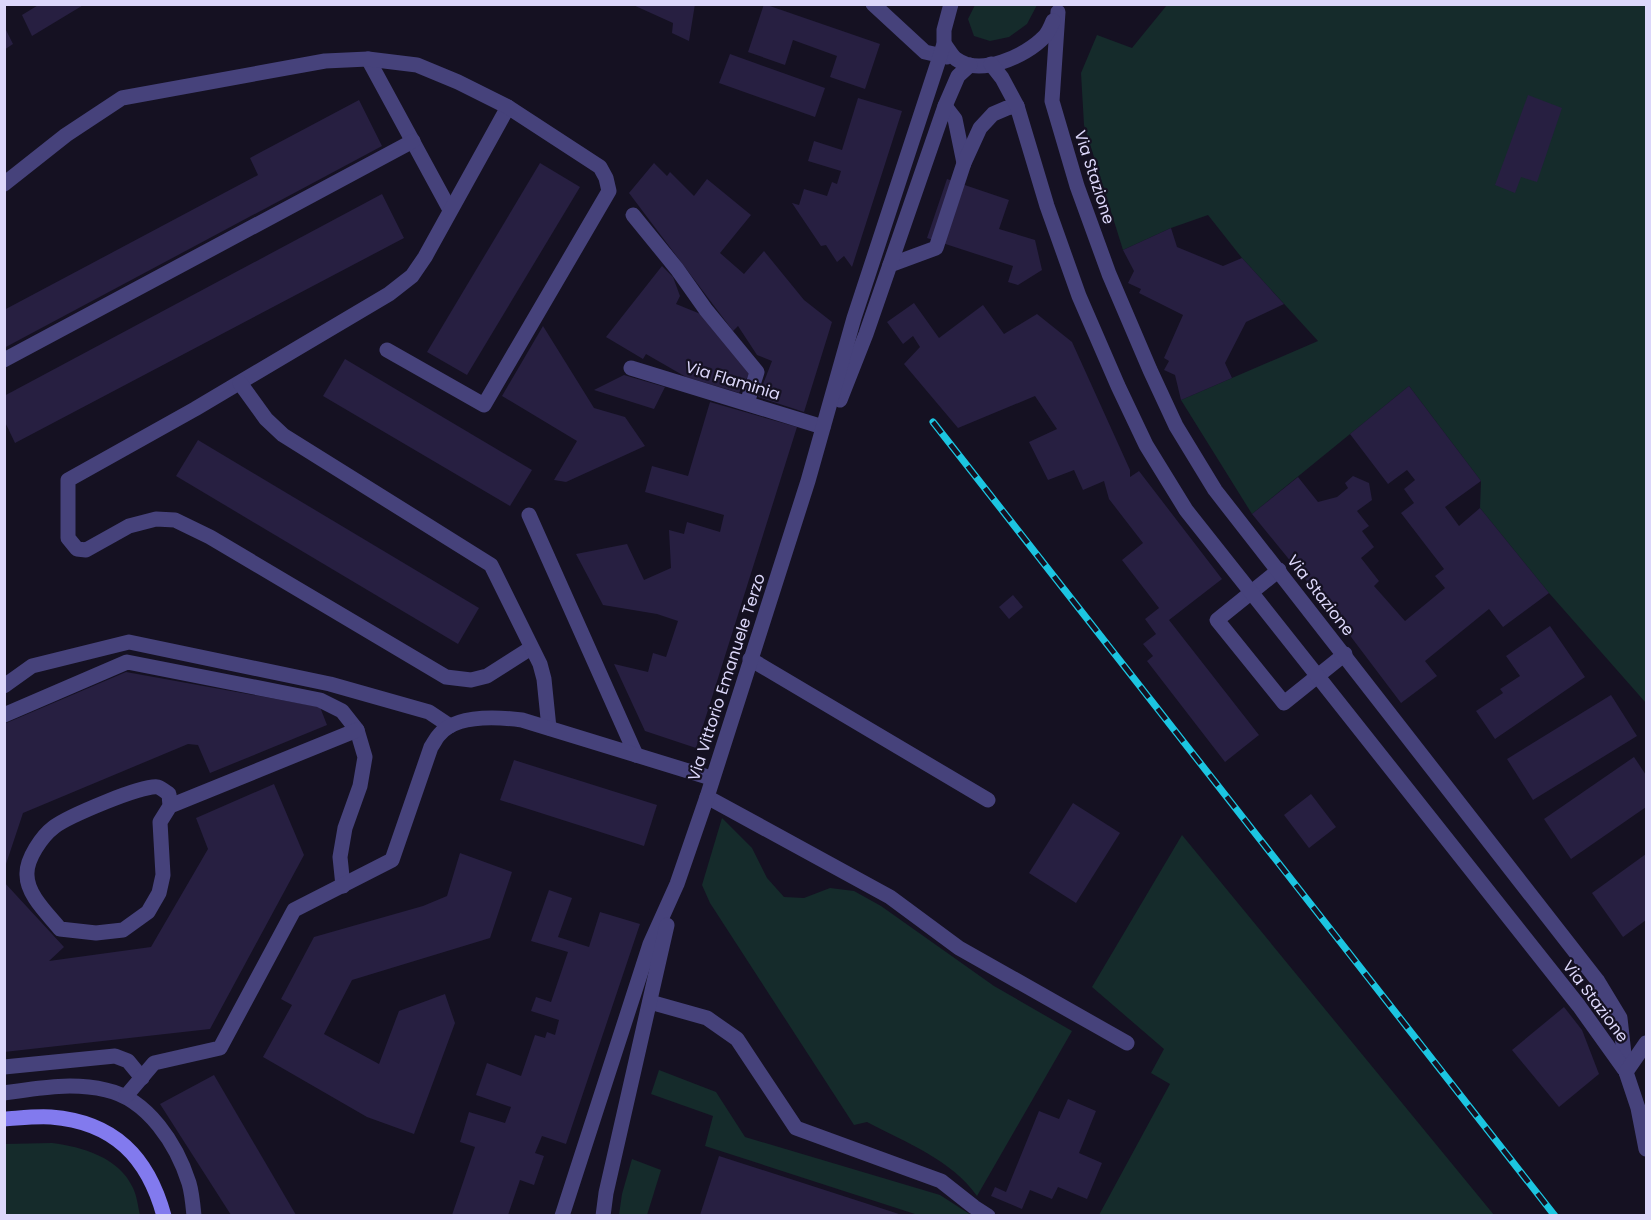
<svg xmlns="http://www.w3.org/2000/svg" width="1651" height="1220" font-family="Poppins,sans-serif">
	<rect width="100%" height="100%" fill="#151122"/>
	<!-- green -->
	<g fill="#152b2b">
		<polygon points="975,5 975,4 1037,5 1027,24 1009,37 990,41 974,36 968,19"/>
		<polygon points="1167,5 1646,5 1646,703 1549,593 1480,508 1481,481 1409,386 1252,514 1181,400 1318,341 1242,258 1208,215 1171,228 1123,250 1084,125 1081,73 1097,35 1132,48"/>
		<path d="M722 818 752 848 767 878 784 897 804 898 830 888 854 891 881 906 994 986 1072 1031 977 1196C952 1160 905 1142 867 1122L854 1125 710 903 702 885Z"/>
		<polygon points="1182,835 1494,1215 1099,1215 1170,1084 1151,1073 1164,1049 1092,987"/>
		<polygon points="659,1070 716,1092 745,1137 940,1195 971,1215 918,1215 705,1146 713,1116 651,1094"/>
		<path d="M52 1143C82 1147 119 1157 133 1188 137 1196 138 1207 140 1215H5V1144Z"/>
		<polygon points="632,1159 661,1170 647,1215 619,1215 622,1194"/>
	</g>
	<!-- building -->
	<g fill="#271f41">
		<polygon points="40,4 85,4 32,36 22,15"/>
		<polygon points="631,4 695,4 689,41 672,33 673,23"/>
		<polygon points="764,4 880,44 865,89 830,77 837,56 793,40 785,65 748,52"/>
		<polygon points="4,26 13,44 4,50"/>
		<polygon points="730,54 825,88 815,117 719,83"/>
		<polygon points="1528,95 1562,108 1537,182 1521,177 1515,193 1495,185"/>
		<polygon points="858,98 902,111 852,267 844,256 837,262 826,245 821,246 792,203 799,205 804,189 827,196 832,182 837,184 841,171 808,161 814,141 842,150"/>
		<polygon points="359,100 382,146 4,348 4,310 258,175 250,158"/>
		<polygon points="540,163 580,187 467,375 427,352"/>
		<polygon points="654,163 667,176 670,172 694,196 707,179 751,215 720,253 744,274 764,251 804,300 832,322 804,412 758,397 772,361 757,355 738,326 733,331 629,193"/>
		<polygon points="947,179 1009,200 999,229 1035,240 1042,270 1018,285 1008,282 1013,266 927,238"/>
		<polygon points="382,194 404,238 15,443 4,420 4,396"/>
		<polygon points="1171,228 1177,247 1223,266 1242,258 1284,304 1246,322 1225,363 1232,378 1181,400 1175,375 1164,370 1169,361 1164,358 1183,315 1139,293 1141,289 1128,283 1134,271 1123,250"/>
		<polygon points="662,266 673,277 680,296 676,304 703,315 750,372 739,393 686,377 646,354 643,359 606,337"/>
		<polygon points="914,303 939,338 983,305 1004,334 1037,314 1072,342 1130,470 1130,477 1139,471 1222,579 1169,620 1259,735 1225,762 1147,661 1153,656 1143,644 1156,634 1145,619 1159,608 1122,560 1143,543 1109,499 1104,481 1083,490 1074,470 1048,480 1029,442 1057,429 1035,396 958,428 904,364 920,347 913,336 903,344 887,322"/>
		<polygon points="543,326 594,408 625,417 645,446 566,482 554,480 577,441 502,396"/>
		<polygon points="345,359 532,470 510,506 323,396"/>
		<polygon points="624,375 665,387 654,409 594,390"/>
		<polygon points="1409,386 1481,481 1445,507 1459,526 1480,508 1549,593 1503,627 1489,609 1425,661 1437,676 1401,703 1336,617 1252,514 1298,477 1318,502 1337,497 1348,488 1345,483 1353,476 1369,483 1372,500 1357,511 1369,526 1362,531 1374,547 1361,558 1379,581 1374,586 1405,621 1445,588 1435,576 1444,569 1401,513 1414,503 1404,489 1415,480 1407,470 1388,484 1350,434"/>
		<polygon points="710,402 797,427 696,748 645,731 614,664 648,672 653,653 666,657 678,621 657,614 603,605 576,554 627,544 644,580 671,568 669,530 684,534 687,522 720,532 724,515 645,492 652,466 688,476"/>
		<polygon points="198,440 479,608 458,644 176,476"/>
		<polygon points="1013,595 1023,607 1009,619 999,607"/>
		<polygon points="1550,626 1585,677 1495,739 1476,711 1503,693 1500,689 1520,676 1506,656"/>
		<polygon points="126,672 320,707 327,725 210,773 198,745 188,744 23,813 4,870 4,724"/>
		<polygon points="1611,695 1637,736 1533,800 1507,759"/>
		<polygon points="1634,757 1646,775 1646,807 1571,859 1544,819"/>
		<polygon points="514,760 657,805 644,846 500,800"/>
		<polygon points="274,784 304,855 210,1029 4,1052 4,882 64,947 49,961 151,947 208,849 196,818"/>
		<polygon points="1311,794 1336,827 1309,848 1284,815"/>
		<polygon points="1073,803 1120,833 1076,903 1029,873"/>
		<polygon points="460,853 512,872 490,938 352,980 324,1034 379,1064 399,1011 445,994 455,1023 414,1134 367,1117 263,1057 292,1005 281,999 314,937 423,906 447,896"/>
		<polygon points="1646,854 1646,920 1623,937 1592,893"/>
		<polygon points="549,890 572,898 558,937 589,947 600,912 640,924 566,1144 542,1136 535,1153 544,1156 534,1185 520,1180 508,1215 452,1215 475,1147 460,1142 469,1112 505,1123 511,1107 476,1095 487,1063 521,1076 535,1035 545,1038 547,1032 555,1035 559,1020 531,1011 536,997 551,1002 568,952 531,941"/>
		<polygon points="1564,1007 1582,1030 1599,1074 1559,1107 1512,1050"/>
		<polygon points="214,1075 296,1215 231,1215 160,1104"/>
		<polygon points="1068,1099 1096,1111 1079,1153 1102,1163 1087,1199 1058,1187 1052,1199 1030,1190 1022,1209 991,1196 995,1187 1006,1192 1039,1111 1059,1119"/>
		<polygon points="719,1156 902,1215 700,1215"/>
	</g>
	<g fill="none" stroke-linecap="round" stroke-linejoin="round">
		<!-- service -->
		<g stroke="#46427b" stroke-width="15">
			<polyline points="368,59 450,210"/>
			<polyline points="945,106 955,119 964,163"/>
			<polyline points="508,107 425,257 412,276 389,294 195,409 68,480 68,538 77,549 86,550 129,526 156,519 175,520 210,537 446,677 471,680 487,676 531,648"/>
			<polyline points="4,184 66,135 122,98 325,61 368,59 417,65 458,82 508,107 600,167 606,178 609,191 484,405 387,350"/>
			<polyline points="890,265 936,248 964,163 980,128 993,114 1007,108 1017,106"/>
			<polyline points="4,360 413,141"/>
			<polyline points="240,383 266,419 283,435 491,565 540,664 544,679 549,728"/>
			<polyline points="1279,570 1217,620 1284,703 1345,654"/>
			<polyline points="750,659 988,800"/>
			<polyline points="4,686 32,666 129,642 330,684 429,712 450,726"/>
			<polyline points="4,715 127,662 320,700 342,711 357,730 365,757 360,786 345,828 340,857 343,886"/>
			<polyline points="707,797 890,897 959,948 1127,1043"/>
			<path d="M170 806 169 794C166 792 161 788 158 787 143 784 67 817 54 827 42 836 26 859 27 875 27 895 48 914 60 929L96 933 123 930 148 912 159 893 163 875 160 822 170 806 357 730"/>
			<polyline points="650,1002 707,1018 737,1039 796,1128 941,1181 974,1207 988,1216"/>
			<polyline points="4,1067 115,1056 128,1061 142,1078"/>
		</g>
		<!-- minor -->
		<g stroke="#46427b" stroke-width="15">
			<polyline points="633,215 677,269 706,310 757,372 747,403"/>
			<polyline points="631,368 823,427"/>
			<polyline points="529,515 636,755"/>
			<path d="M4 1093C38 1088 72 1082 106 1090 148 1099 177 1145 189 1183 192 1193 193 1205 194 1216"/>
			<path d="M126 1096 154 1063 220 1048 294 910 392 860 431 747C434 743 436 738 439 735 456 714 498 717 522 720L711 778"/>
		</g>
		<!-- tertiary -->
		<g stroke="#46427b" stroke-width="15">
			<polyline points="873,4 925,52 947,57"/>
			<polyline points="1058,12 1052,101 1077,186 1109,274 1150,370 1176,426 1215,490 1597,980 1620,1018 1626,1072"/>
			<path d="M944 44C948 48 951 55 956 59 980 77 1026 56 1044 37 1048 33 1051 26 1053 21"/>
			<polyline points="991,64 1002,78 1017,106 1047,206 1079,296 1118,386 1146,445 1186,510 1579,1006 1624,1069"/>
			<polyline points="840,400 866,334 945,106 958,76 970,65"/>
			<polyline points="1646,1043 1626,1072 1638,1108 1646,1149"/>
			<polyline points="562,1216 650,944 677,884 707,797 808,481 854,318 944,44 944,30 951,4"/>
			<polyline points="603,1216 606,1193 667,925"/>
		</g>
		<!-- secondary -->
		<path stroke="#827aee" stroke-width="15" d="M4 1119C20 1118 36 1116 51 1117 114 1122 148 1157 164 1216"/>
		<!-- rail casing -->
		<g stroke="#1cc5e1" stroke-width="7">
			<polyline id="rail" points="933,422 1555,1216"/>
		</g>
		<!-- rail -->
		<use href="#rail" stroke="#151122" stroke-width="4.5" stroke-dasharray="14" stroke-linecap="butt"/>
	</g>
	<g text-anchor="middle" stroke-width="4.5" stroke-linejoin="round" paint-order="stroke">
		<!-- street labels -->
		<g font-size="16" fill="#dcd7fa" stroke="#151122">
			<text transform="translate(1095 177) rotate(72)" y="6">Via Stazione</text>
			<text transform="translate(733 380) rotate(17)" y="6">Via Flaminia</text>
			<text transform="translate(1321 595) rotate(52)" y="6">Via Stazione</text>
			<text transform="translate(726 677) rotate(-72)" y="6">Via Vittorio Emanuele Terzo</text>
			<text transform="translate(1596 1001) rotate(53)" y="6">Via Stazione</text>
		</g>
	</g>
	<!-- border -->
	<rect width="1651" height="1220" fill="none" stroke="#dcd7fa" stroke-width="12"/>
</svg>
